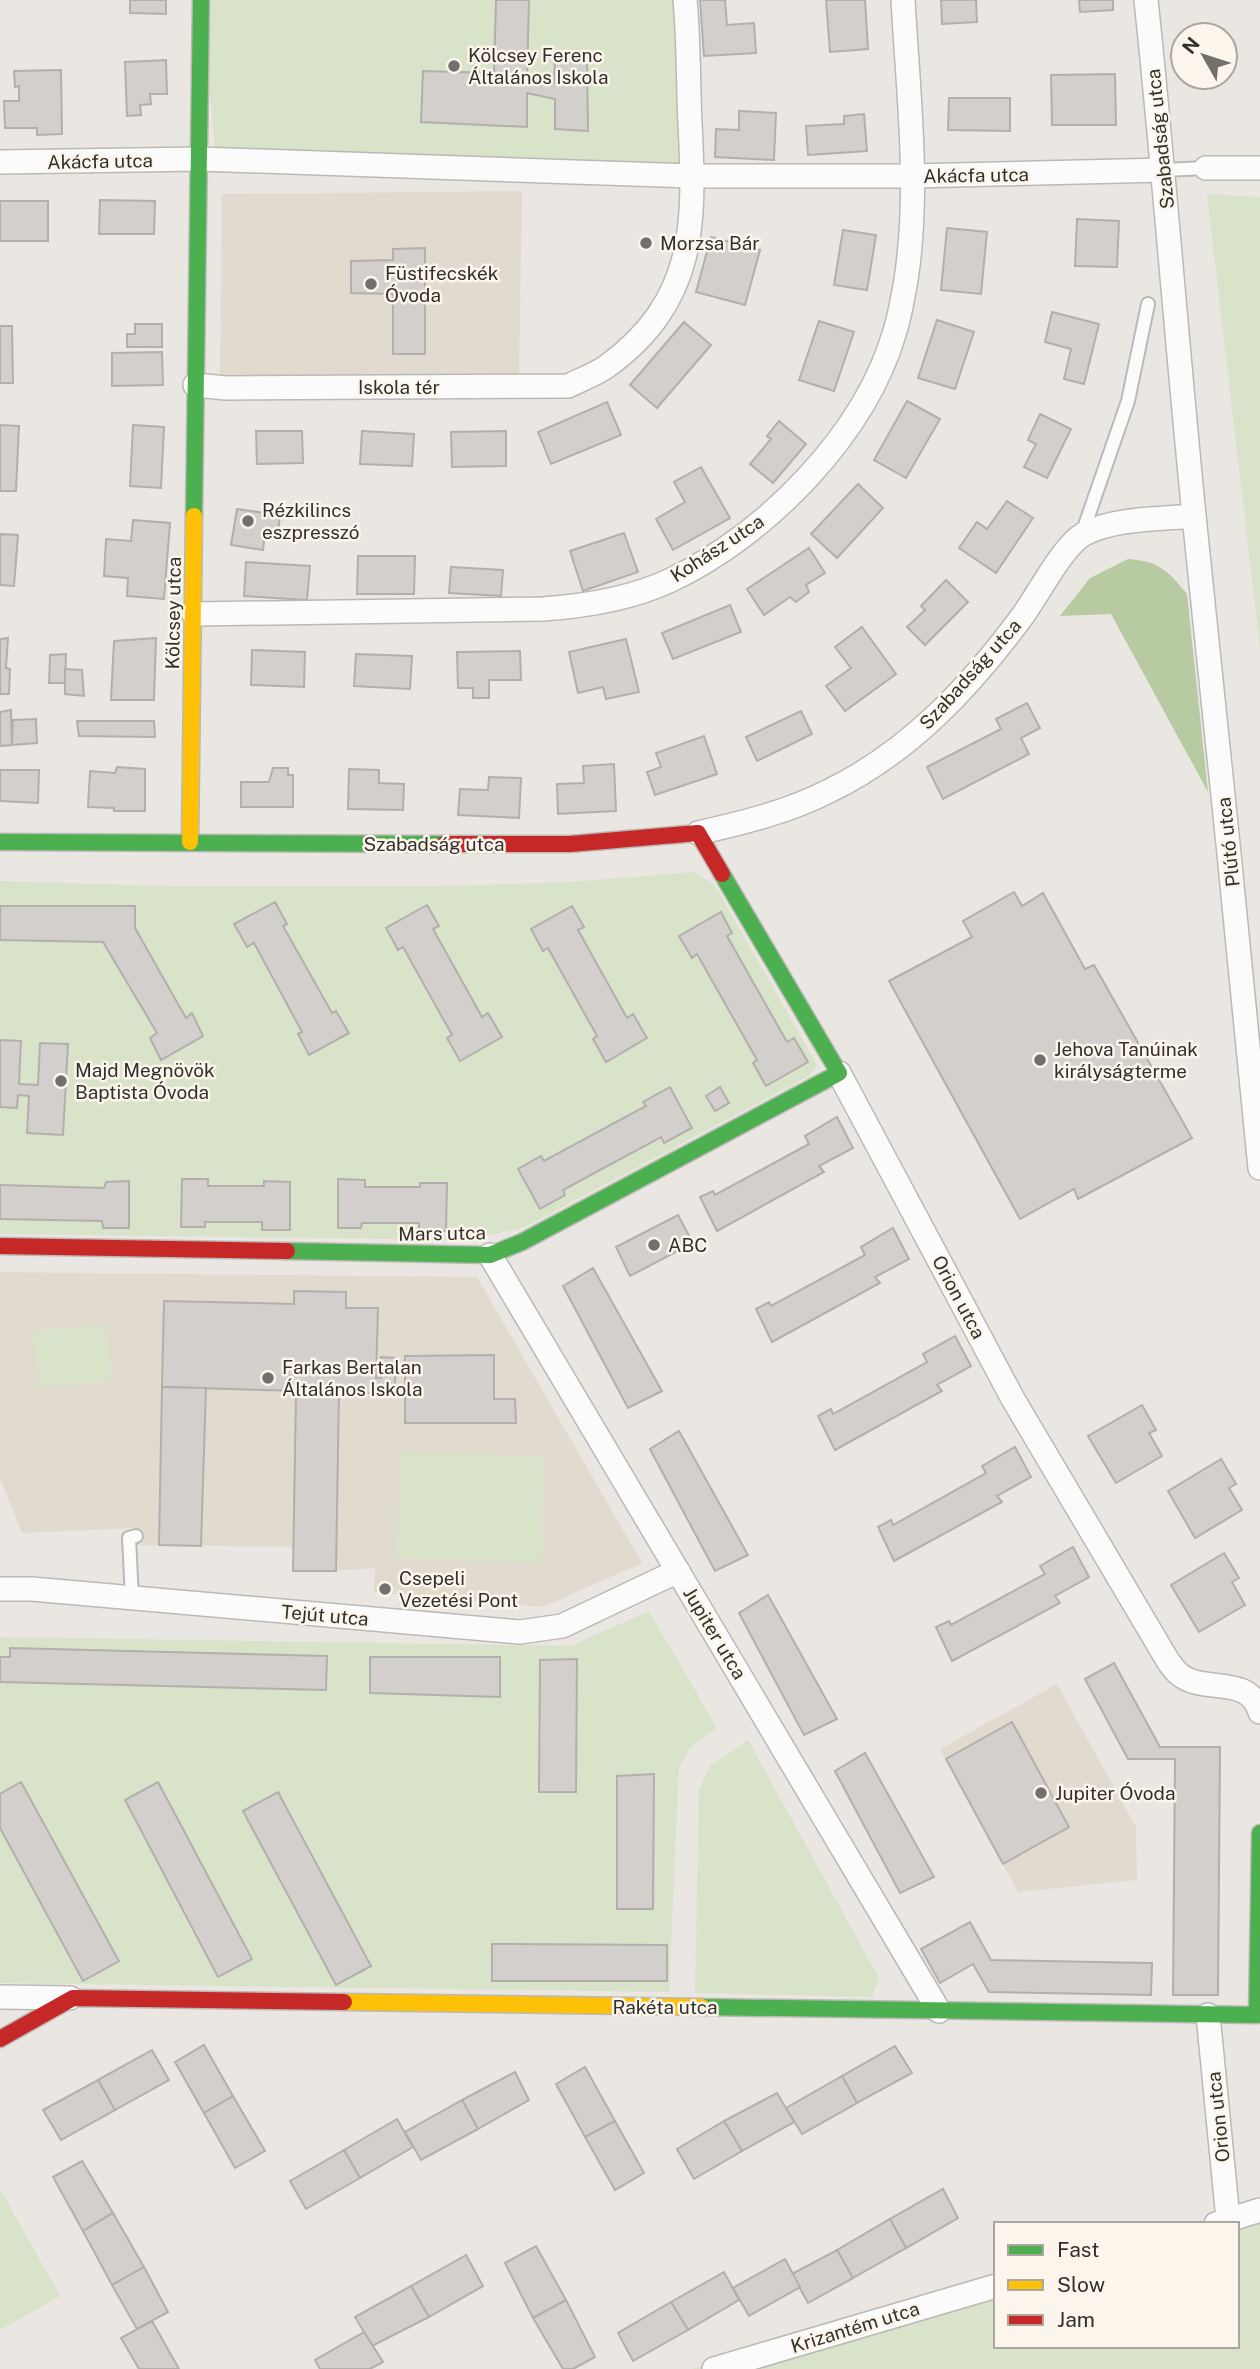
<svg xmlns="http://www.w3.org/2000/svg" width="1260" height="2369" font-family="'Public Sans',sans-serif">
	<rect width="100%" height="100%" fill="#eae7e2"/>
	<!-- built -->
	<g fill="#e1dbcf">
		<polygon points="522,191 519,374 220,377 222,194"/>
		<polygon points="0,1272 477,1277 642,1563 543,1607 374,1592 375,1568 336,1571 293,1571 293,1547 136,1545 136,1528 22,1533 0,1479"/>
		<polygon points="1057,1684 1136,1827 1137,1880 1018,1892 940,1749"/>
	</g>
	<!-- green -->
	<g fill="#d8e3c9">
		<polygon points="201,0 685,0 692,176 216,160"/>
		<polygon points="1207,194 1260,197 1260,649"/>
		<polygon points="693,872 714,884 817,1065 809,1076 523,1228 466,1240 0,1234 0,881 166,886 441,886 571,882"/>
		<polygon points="106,1325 111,1381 38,1387 34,1331"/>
		<polygon points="400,1451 545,1457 541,1563 396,1557"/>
		<polygon points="649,1611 717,1728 692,1746 679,1766 669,1992 0,1983 0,1637 571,1646"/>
		<polygon points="748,1740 879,1978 872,1997 695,1993 699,1790 710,1766"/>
		<polygon points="0,2189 60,2296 0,2330"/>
		<polygon points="1260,2214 1260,2369 692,2369 996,2286 996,2346 1237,2346 1237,2224"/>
	</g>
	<!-- forest -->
	<path fill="#b8caa1" d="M1128 559C1159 561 1168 571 1187 594L1208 792 1111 614 1060 616 1090 578Z"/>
	<!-- building -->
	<g fill="#d2cfcc" stroke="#b2afac" stroke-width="2">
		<polygon points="130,0 166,0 166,14 130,13"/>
		<polygon points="496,0 529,0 527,77 554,83 555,55 587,57 588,131 555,129 555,99 527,93 527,127 421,122 423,71 494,73"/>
		<polygon points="700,0 725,0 727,25 754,23 756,53 704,56"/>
		<polygon points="826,0 865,0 868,49 830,52"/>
		<polygon points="941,0 976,0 977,22 942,24"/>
		<polygon points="1079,0 1113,0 1113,10 1080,12"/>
		<polygon points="166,60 167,94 150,94 151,104 140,105 141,115 127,116 125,62"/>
		<polygon points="61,70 62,134 37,135 37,128 5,128 4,101 19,101 19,86 15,87 14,71"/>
		<polygon points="1115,74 1116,125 1052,125 1051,75"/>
		<polygon points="949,98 1010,98 1010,131 948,130"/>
		<polygon points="739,111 776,113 774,160 715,157 716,129 739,130"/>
		<polygon points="864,114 867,151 808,155 806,126 844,124 844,116"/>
		<polygon points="100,200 155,201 154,234 99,234"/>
		<rect x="0" y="201" width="48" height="40"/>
		<polygon points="1077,219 1119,221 1117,267 1075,266"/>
		<polygon points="947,228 987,232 981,294 941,290"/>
		<polygon points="843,230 876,235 867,290 834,285"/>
		<polygon points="711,237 760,250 745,305 696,292"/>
		<polygon points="425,248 425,354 393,354 393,294 351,293 351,261 393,260 393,249"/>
		<polygon points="1052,312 1099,324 1084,384 1064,379 1071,349 1045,342"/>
		<polygon points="937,320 974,332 955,389 918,378"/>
		<polygon points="819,321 854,332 834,391 799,380"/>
		<polygon points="684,322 711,345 657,408 630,385"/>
		<polygon points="135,324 162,324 162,347 127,347 127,334 135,334"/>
		<polygon points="0,326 12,326 13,383 0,383"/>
		<polygon points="162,352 163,385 112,386 112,353"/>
		<polygon points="907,401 940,419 906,478 874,460"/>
		<polygon points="607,402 621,435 551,464 538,432"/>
		<polygon points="1040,414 1071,429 1047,478 1024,467 1036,444 1028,440"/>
		<polygon points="779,421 806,444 773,483 750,464 771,439 767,436"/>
		<polygon points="0,425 19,426 16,491 0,491"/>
		<polygon points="133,425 164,427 161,488 130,486"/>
		<polygon points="256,431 302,431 303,463 257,464"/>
		<polygon points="362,431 414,434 412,466 360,464"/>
		<polygon points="506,431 506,466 452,467 451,432"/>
		<polygon points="701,467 730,518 673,550 656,519 685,502 674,482"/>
		<polygon points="858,484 883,508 837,558 811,534"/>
		<polygon points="1007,501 1033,518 996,573 959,548 977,522 987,529"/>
		<polygon points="237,509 280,515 278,534 265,532 263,550 231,545"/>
		<polygon points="133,520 170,523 164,599 127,596 128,578 104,576 106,539 131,541"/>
		<polygon points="624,533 638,572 583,591 570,551"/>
		<polygon points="0,534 18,535 14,586 0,585"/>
		<polygon points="809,548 825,573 806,585 809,592 796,602 790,597 764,615 747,589"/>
		<polygon points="358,556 415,556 414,594 357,594"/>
		<polygon points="246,562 310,566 307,600 244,596"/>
		<polygon points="451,567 503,570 501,596 449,593"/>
		<polygon points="946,580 968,602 925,645 907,627 925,610 921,606"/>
		<polygon points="730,605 741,632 673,659 662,633"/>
		<polygon points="862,627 896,674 845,711 826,686 851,668 835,647"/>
		<polygon points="8,638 6,668 10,669 9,694 0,694 0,639"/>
		<polygon points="156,638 154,700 111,700 114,641"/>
		<polygon points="626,639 639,692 606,699 603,687 578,693 569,652"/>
		<polygon points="252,650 305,652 304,687 251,685"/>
		<polygon points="520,651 521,680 489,680 489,698 473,698 473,688 458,688 457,652"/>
		<polygon points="66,654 65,683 49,683 50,655"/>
		<polygon points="356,654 412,656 410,689 354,686"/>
		<polygon points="65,669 82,670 84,696 65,694"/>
		<polygon points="1027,703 1040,728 1021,738 1029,754 943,799 927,767 1001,729 996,719"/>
		<polygon points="11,710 12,745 0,746 0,712"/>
		<polygon points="801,711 812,734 757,761 746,737"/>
		<polygon points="36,719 37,743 12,745 13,720"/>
		<polygon points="77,721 154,721 155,737 79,736"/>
		<polygon points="704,736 717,774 655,795 647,772 661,767 656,753"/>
		<polygon points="614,764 616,811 558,814 557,784 584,783 583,766"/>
		<polygon points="117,767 145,769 145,811 114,811 114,808 88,807 90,771 115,773"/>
		<polygon points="273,768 288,768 288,775 293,775 293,807 241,807 241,782 269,782"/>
		<polygon points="349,769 379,770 379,783 404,784 403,810 348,809"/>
		<polygon points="0,770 39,770 38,803 0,801"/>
		<polygon points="489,777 521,778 519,818 458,815 460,789 488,790"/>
		<polygon points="1014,892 1022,906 1043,893 1085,969 1094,965 1192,1138 1078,1199 1074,1189 1020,1219 889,981 972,937 963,921"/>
		<polygon points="275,902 287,924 283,926 332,1013 336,1011 349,1033 309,1055 298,1034 302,1032 254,943 247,947 234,924"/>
		<polygon points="427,905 439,926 433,929 482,1017 488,1013 502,1037 460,1061 447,1038 452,1035 403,947 398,950 386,928"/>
		<polygon points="0,906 135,906 135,928 186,1018 192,1013 203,1036 161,1060 150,1038 157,1033 103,942 0,940"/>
		<polygon points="572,906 584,927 578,930 627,1018 633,1014 647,1038 606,1062 593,1039 597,1036 548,948 543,951 531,929"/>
		<polygon points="721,912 732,933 727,936 787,1042 794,1038 808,1062 766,1086 753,1063 757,1060 697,954 692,958 679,936"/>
		<polygon points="0,1040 21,1041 19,1084 38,1085 40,1043 68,1044 63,1135 27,1133 29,1096 18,1095 17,1108 0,1107"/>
		<polygon points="670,1087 692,1128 664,1143 661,1137 563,1190 565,1195 540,1209 518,1169 541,1156 544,1161 646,1106 643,1102"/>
		<polygon points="720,1087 729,1103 715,1111 706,1096"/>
		<polygon points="837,1117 853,1148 819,1166 824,1172 717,1231 700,1197 713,1191 715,1195 809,1144 805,1136"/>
		<polygon points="182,1179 208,1179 208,1186 264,1186 264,1181 290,1182 290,1230 262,1230 262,1222 205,1222 205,1227 181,1227"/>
		<polygon points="338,1179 365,1180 365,1187 420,1187 420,1183 447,1183 446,1231 419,1231 419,1223 362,1223 361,1228 338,1228"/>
		<polygon points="129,1181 129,1228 103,1228 102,1221 0,1219 0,1185 104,1188 106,1182"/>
		<polygon points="678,1215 693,1243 630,1276 616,1247"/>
		<polygon points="893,1228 909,1259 875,1277 880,1283 772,1342 756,1309 769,1302 771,1306 865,1255 861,1247"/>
		<polygon points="593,1268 662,1391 628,1408 563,1286"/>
		<polygon points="294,1291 346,1292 346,1308 378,1308 376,1378 381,1378 381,1357 396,1358 395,1385 406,1385 406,1394 162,1387 164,1301 294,1304"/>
		<polygon points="955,1336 971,1366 937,1385 942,1391 835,1450 818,1416 831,1409 833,1414 927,1362 923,1354"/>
		<polygon points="494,1355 494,1399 515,1399 516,1423 405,1423 405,1356"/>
		<polygon points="162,1387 206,1388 201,1546 159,1545"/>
		<polygon points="296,1392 339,1393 336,1571 293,1571"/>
		<polygon points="1142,1405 1156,1430 1149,1433 1162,1456 1116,1483 1088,1436"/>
		<polygon points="679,1431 748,1555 715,1571 650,1449"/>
		<polygon points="1015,1447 1031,1477 997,1496 1002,1502 894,1561 878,1527 891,1520 893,1525 986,1473 982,1466"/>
		<polygon points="1221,1459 1236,1484 1229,1488 1242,1510 1195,1538 1168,1491"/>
		<polygon points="1073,1547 1089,1577 1055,1596 1060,1603 952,1661 936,1627 949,1621 951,1625 1045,1574 1040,1566"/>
		<polygon points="1224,1553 1239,1578 1232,1582 1245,1605 1199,1632 1171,1585"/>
		<polygon points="768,1595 837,1719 804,1735 739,1613"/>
		<polygon points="10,1648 327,1656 326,1690 0,1682 0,1657 10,1657"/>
		<polygon points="370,1657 500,1657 500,1697 370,1693"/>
		<polygon points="577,1659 576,1792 539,1792 540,1660"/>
		<polygon points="1114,1663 1160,1747 1220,1747 1218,1995 1173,1995 1175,1759 1128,1759 1085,1679"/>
		<polygon points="1012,1722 1069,1827 1003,1864 946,1759"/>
		<polygon points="865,1753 934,1877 900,1893 835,1771"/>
		<polygon points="654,1774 653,1909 617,1909 617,1776"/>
		<polygon points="21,1782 119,1961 83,1981 0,1828 0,1794"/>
		<polygon points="158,1782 252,1959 218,1977 125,1800"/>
		<polygon points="278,1792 371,1966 336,1985 243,1811"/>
		<polygon points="970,1922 991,1960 1152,1963 1151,1995 989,1992 973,1964 940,1983 921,1949"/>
		<polygon points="492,1944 667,1945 667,1981 492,1981"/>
		<polygon points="204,2045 233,2096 204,2113 175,2062"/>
		<polygon points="895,2046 912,2073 857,2103 842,2076"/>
		<polygon points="152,2050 169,2080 115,2110 98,2080"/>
		<polygon points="585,2067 615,2121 585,2137 556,2084"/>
		<polygon points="515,2072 529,2100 478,2129 462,2100"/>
		<polygon points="842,2076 857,2103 802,2134 786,2108"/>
		<polygon points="98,2080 115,2110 61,2140 43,2110"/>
		<polygon points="777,2093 794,2122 742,2151 724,2121"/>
		<polygon points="233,2096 265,2151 235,2168 204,2113"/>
		<polygon points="462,2100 478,2129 421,2160 405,2132"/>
		<polygon points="397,2119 413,2147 360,2178 344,2150"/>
		<polygon points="615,2121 644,2173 615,2190 585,2137"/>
		<polygon points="724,2121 742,2151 694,2179 677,2149"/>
		<polygon points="344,2150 360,2178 306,2209 290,2181"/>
		<polygon points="82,2161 113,2213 83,2231 53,2177"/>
		<polygon points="943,2189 958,2218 906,2248 890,2219"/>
		<polygon points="113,2213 144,2267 112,2285 83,2231"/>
		<polygon points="890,2219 906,2248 853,2278 837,2250"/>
		<polygon points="536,2246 566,2300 533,2318 505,2263"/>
		<polygon points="837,2250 853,2278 808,2303 792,2274"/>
		<polygon points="466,2255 483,2286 429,2317 411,2286"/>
		<polygon points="785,2259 800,2287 749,2316 733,2288"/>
		<polygon points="144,2267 168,2312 137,2329 112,2285"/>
		<polygon points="724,2272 739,2300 688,2330 671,2302"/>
		<polygon points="411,2286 429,2317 372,2346 355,2317"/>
		<polygon points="566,2300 595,2357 573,2369 563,2369 533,2318"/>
		<polygon points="671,2302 688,2330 633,2361 618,2333"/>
		<polygon points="152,2321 179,2369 139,2369 121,2338"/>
		<polygon points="364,2332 383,2362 370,2369 320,2369 315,2360"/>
	</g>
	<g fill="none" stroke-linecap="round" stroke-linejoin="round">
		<!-- lane casing -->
		<g stroke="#bbb9b5" stroke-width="16">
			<g id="lane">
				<polyline points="1164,170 1206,168"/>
				<polyline points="1082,534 1128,401 1148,304"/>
				<polyline points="132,1598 129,1538 136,1536"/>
			</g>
		</g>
		<!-- street casing -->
		<g stroke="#bbb9b5" stroke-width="26">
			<g id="street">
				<path d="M1146 0C1166 188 1179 376 1199 564 1220 765 1241 967 1260 1168"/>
				<polyline points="0,162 200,159 692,176 912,176 1164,170"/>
				<polyline points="1206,168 1260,168"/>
				<path d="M195 385 226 388 568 386C580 380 594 375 606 367 697 301 695 224 690 123 688 82 689 41 685 0"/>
				<path d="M194 614 543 609C586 606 631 599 671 580 766 535 865 435 895 331 900 315 903 297 906 280 920 188 908 92 903 0"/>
				<path d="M698 833C742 823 788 812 829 791 908 753 969 688 1021 618 1037 597 1063 545 1084 534 1115 518 1161 519 1194 516"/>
				<path d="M839 1073 1013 1399 1168 1661C1171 1665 1175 1671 1179 1674 1204 1695 1248 1673 1260 1712"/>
				<polyline points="490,1255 939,2011"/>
				<polyline points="0,1589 32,1589 520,1632 562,1626 678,1571"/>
				<polyline points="0,1997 70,1998"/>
				<polyline points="1208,2015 1228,2219"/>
				<polyline points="1216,2224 1260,2210"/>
				<polyline points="714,2369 996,2286"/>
			</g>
		</g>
		<!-- fast casing -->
		<g stroke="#bbb9b5" stroke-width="19">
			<g id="fast">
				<polyline points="194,516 201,0"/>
				<polyline points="0,842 444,844"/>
				<polyline points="287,1251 490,1255 522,1242 839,1073 722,874"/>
				<polyline points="702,2007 1257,2015 1260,1833"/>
			</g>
		</g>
		<!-- slow casing -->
		<g stroke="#bbb9b5" stroke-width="19">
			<g id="slow">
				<polyline points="190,842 194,516"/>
				<polyline points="344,2002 702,2007"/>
			</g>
		</g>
		<!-- jam casing -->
		<g stroke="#bbb9b5" stroke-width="19">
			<g id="jam">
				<polyline points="444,844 570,844 698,833 722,874"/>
				<polyline points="0,1246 287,1251"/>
				<polyline points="0,2039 73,1998 344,2002"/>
			</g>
		</g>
		<!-- lane -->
		<use href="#lane" stroke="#fcfbfb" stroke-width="12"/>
		<!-- street -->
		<use href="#street" stroke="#fcfbfb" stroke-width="23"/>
		<!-- fast -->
		<use href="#fast" stroke="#4caf50" stroke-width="16"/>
		<!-- slow -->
		<use href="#slow" stroke="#ffc107" stroke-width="16"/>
		<!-- jam -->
		<use href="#jam" stroke="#c62828" stroke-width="16"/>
	</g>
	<!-- markers -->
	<g fill="#72706c" stroke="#fbf5eb" stroke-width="2.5">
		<circle cx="454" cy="66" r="7"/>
		<circle cx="646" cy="243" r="7"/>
		<circle cx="371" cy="284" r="7"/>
		<circle cx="248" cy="521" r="7"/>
		<circle cx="1040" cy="1060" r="7"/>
		<circle cx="61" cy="1081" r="7"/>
		<circle cx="654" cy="1245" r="7"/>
		<circle cx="268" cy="1378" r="7"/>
		<circle cx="385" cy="1589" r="7"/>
		<circle cx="1041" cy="1793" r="7"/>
	</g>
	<g text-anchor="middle" stroke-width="5" stroke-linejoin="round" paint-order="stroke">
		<!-- poi labels -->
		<g font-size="19" fill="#32302c" stroke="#fbf5eb" text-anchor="start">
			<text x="468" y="62">Kölcsey Ferenc<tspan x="468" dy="22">Általános Iskola</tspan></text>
			<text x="660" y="250">Morzsa Bár</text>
			<text x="385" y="280">Füstifecskék<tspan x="385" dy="22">Óvoda</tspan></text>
			<text x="262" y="517">Rézkilincs<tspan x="262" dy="22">eszpresszó</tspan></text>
			<text x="1054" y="1056">Jehova Tanúinak<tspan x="1054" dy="22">királyságterme</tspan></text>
			<text x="75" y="1077">Majd Megnövök<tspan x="75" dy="22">Baptista Óvoda</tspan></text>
			<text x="668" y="1252">ABC</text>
			<text x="282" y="1374">Farkas Bertalan<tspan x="282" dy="22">Általános Iskola</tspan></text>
			<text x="399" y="1585">Csepeli<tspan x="399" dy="22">Vezetési Pont</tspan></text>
			<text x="1055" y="1800">Jupiter Óvoda</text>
		</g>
		<!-- street labels -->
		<g font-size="19" fill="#32302c" stroke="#fbf5eb">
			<text transform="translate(1160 139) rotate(-96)" y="7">Szabadság utca</text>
			<text transform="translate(100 161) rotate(-1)" y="7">Akácfa utca</text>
			<text transform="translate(976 175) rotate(-1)" y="7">Akácfa utca</text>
			<text x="399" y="394">Iskola tér</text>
			<text transform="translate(717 548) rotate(-33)" y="7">Kohász utca</text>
			<text transform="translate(173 613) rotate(-89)" y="7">Kölcsey utca</text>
			<text transform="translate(970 674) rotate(-48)" y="7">Szabadság utca</text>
			<text transform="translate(1228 842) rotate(-96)" y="7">Plútó utca</text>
			<text x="434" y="851">Szabadság utca</text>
			<text transform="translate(442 1233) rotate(-1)" y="7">Mars utca</text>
			<text transform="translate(959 1297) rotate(62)" y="7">Orion utca</text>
			<text transform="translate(325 1615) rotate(5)" y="7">Tejút utca</text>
			<text transform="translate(715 1633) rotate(59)" y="7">Jupiter utca</text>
			<text x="665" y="2014">Rakéta utca</text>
			<text transform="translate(1218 2117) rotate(-96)" y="7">Orion utca</text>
			<text transform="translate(855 2327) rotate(-17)" y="7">Krizantém utca</text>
		</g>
	</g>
	<!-- legend -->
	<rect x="994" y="2222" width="245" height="126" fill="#fbf5eb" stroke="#aba69f" stroke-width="2"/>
	<rect x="1008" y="2245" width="35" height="10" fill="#4caf50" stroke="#aba69f" stroke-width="2"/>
	<text x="1057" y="2257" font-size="21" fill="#32302c">Fast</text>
	<rect x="1008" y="2280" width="35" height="10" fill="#ffc107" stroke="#aba69f" stroke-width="2"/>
	<text x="1057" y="2292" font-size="21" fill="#32302c">Slow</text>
	<rect x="1008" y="2315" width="35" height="10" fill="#c62828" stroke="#aba69f" stroke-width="2"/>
	<text x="1057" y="2327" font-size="21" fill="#32302c">Jam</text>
	<!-- north arrow -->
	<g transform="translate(1204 56) rotate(309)"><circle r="33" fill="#fbf5eb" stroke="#aba69f" stroke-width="2"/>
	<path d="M0-5L12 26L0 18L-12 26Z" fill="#72706c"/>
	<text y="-10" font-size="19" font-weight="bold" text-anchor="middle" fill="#32302c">N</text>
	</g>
</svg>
